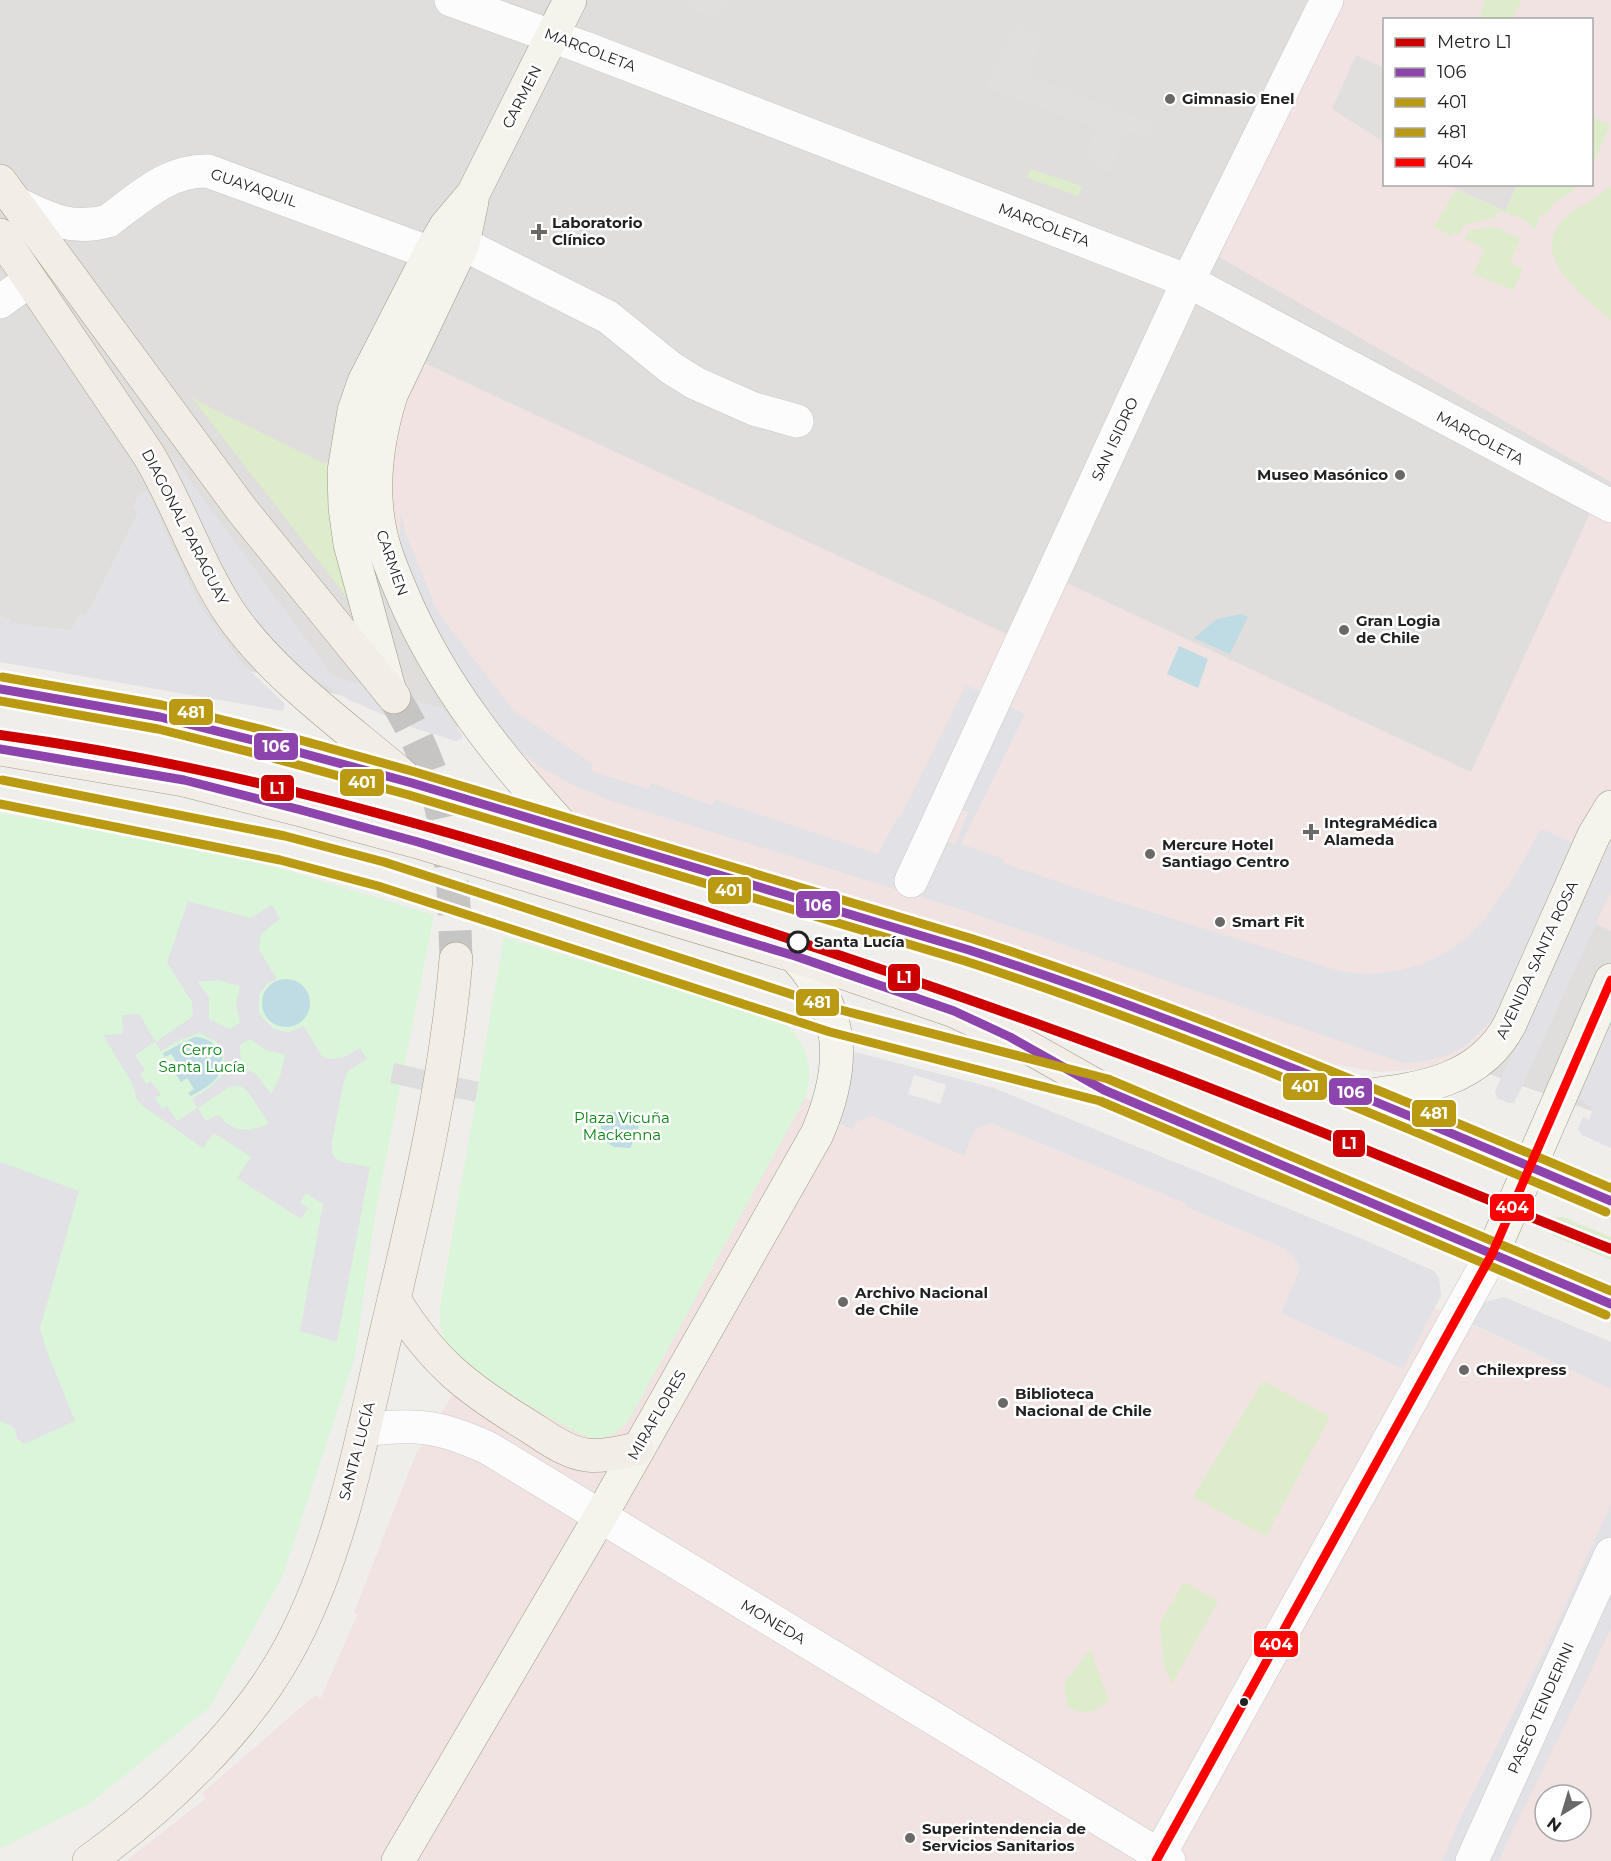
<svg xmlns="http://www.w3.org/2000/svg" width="1611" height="1861" font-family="Montserrat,sans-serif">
	<rect width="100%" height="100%" fill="#f0eeeb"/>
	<!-- residential -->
	<path fill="#dfdedc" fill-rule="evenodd" d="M0 0H1611V1118L737 802 116 635 0 623ZM1384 20H1592V184H1384Z"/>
	<!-- commercial -->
	<g fill="#f1e3e1" fill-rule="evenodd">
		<path d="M1342 0H1611V482L1219 257ZM1384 20H1592V184H1384Z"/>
		<polygon points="420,361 1026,643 1058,579 1471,772 1593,507 1611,516 1611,931 1555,906 1484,1041 1442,1068 1377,1072 1322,1062 1047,957 575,814 532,777 388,527 393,425"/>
		<path d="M805 1098 837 1115 834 1120 851 1130 856 1122 872 1116 963 1155 975 1130 991 1123 1187 1204 1186 1207 1283 1248 1295 1259 1300 1268 1281 1313 1403 1369 1435 1308 1611 1389V1861H126L206 1798 202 1793 315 1695 321 1698 357 1615 354 1612 416 1454 469 1368 625 1425ZM1545 1795H1581V1831H1545Z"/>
	</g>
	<!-- grass -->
	<g fill="#ddeccb">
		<polygon points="1485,0 1521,0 1513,20 1488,19 1480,16"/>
		<polygon points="1592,117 1610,125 1592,167"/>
		<polygon points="1030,169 1082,186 1078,196 1027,178"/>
		<path d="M1517 185H1581L1554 203 1545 215 1541 214 1535 229C1525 218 1509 211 1495 213V218L1465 224 1459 235 1454 232 1451 236 1434 227 1456 190 1505 211Z"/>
		<path d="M1608 187 1611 188V320C1584 296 1524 255 1567 216 1580 204 1597 201 1608 187Z"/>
		<polygon points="1495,227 1520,239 1510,262 1523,269 1513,290 1473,274 1485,249 1465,239 1470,230"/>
		<polygon points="190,395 201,403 323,463 332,463 352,604"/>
		<polygon points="1556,1217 1562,1217 1611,1237 1611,1260 1552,1235 1549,1229"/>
		<polygon points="1263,1381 1330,1417 1266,1536 1193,1497"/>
		<polygon points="1184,1582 1218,1601 1172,1684 1164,1665 1160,1623"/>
		<path d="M1090 1649 1109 1701C1093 1711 1085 1718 1068 1707L1064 1684Z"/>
	</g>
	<!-- park -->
	<g fill="#daf5da">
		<polygon points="0,813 115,832 275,867 434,915 376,1209 355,1357 282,1577 210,1707 89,1804 0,1849"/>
		<path d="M504 937 779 1019C805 1040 816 1065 805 1098L631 1416C622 1430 610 1439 593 1438 573 1436 464 1367 450 1349 440 1337 439 1321 440 1306Z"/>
	</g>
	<!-- parking -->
	<g fill="#e0dfde">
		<polygon points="689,0 729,0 719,20 686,7"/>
		<polygon points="1015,24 1043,35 1028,75 1153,124 1147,138 1126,131 1111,173 1092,166 1094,160 1085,157 1096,128 985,87"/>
		<polygon points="1356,55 1384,68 1384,142 1332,109"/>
		<polygon points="1448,185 1517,185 1505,211"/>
	</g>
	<!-- plaza -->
	<g fill="#e2e1e5" fill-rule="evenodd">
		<polygon points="170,453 333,676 443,708 462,735 462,739 456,741 414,728 349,700 311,677 286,655 242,606 208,544"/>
		<polygon points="147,490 199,604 241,662 285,704 283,711 0,662 0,616 11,619 10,622 64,630 72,628 80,614 86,616 138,512 132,508 139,494"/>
		<path d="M401 512 405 532 437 611 513 710 593 764 591 771 648 789 651 783 711 805 716 800 878 854 898 817 900 818 966 685 1025 714 961 844 1004 859 1003 863 1097 895 1343 972 1369 974 1397 971 1423 964 1447 952 1467 937 1484 920 1514 877 1541 829 1574 843 1493 1019 1465 1046 1448 1055 1426 1061 1403 1063 969 912 609 800 575 786 542 768 513 746 465 694 399 547ZM948 804 968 812 955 845 935 836Z"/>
		<polygon points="1611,841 1611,891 1520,1091 1514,1103 1508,1103 1497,1098 1495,1091"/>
		<path d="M188 901 250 918 272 905 280 919 261 934 259 950 277 979 269 982 259 994V1013L272 1028 282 1031 289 1032 304 1026 321 1055 327 1059 342 1058 360 1048 367 1059 348 1071 344 1080 332 1142V1152L335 1158 342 1162 370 1167 337 1342 300 1331 323 1204 306 1193 300 1203 308 1208 301 1219 237 1178 251 1157 214 1133 203 1148 144 1107 137 1100 132 1083 103 1035 123 1034 122 1015 139 1014 156 1042 193 1016 192 1002 167 963ZM218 980 240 986 236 1003 240 1023 230 1029 209 1019V998L198 982ZM200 1033 217 1042 224 1053 225 1072 210 1087 192 1099 197 1108 177 1121 167 1106 162 1109 155 1098 161 1095 151 1081 146 1084 140 1074 145 1070 135 1055 155 1042 161 1051 180 1040ZM250 1039 267 1051 285 1054 280 1077 271 1094 255 1073 241 1068 240 1045ZM231 1086 242 1087 249 1093 269 1124 250 1130 238 1129 229 1125 218 1115 206 1121 198 1108Z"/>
		<polygon points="1611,1020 1611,1148 1582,1135 1578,1129 1583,1117 1589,1120 1593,1109 1580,1099 1584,1080"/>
		<path d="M855 1052 994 1088 1367 1241 1434 1271 1439 1278 1441 1296 1403 1369 1281 1313 1300 1268 1295 1259 1283 1248 1186 1207 1187 1204 991 1123 975 1130 964 1156 872 1116 856 1122 852 1130 834 1120ZM914 1075 946 1085 940 1104 908 1094Z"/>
		<polygon points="0,1162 79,1191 40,1328 46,1349 75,1421 24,1444 17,1438 15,1428 0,1421"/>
		<polygon points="1504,1297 1611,1342 1611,1389 1467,1322 1482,1303"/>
		<polygon points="1611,1504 1611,1628 1588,1677 1498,1861 1442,1861 1459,1821 1543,1654"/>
	</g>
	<!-- water -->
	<g fill="#bfdbe3">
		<polygon points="1241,614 1248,617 1230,654 1194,638 1217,619"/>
		<polygon points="1179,646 1208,659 1198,688 1167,674"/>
		<circle cx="286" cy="1003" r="24"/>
		<path d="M194 1037C214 1037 231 1056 218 1076 212 1085 200 1091 191 1096L188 1093 194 1089 187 1078 181 1082 172 1068 178 1064 171 1054 165 1057 163 1053Z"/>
		<polygon points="610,1112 624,1112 639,1120 638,1133 630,1148 614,1147 602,1139 601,1125"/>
	</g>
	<!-- pier -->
	<polygon fill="#dedddd" points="394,1063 479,1082 475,1102 390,1083"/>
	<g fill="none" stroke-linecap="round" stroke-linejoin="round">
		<!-- primary-tunnel -->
		<path stroke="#c7c5c3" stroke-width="33" stroke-dasharray="33 16" stroke-linecap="butt" d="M394 697C449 787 453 856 456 959"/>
		<!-- street casing -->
		<g stroke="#c9c8c7" stroke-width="34">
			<g id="street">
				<polyline points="451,0 585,48 1188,281 1611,506"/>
				<path d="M18 204C48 219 73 231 108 221 140 198 167 170 208 171L430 253"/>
				<polyline points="463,244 608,317 671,368 695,383 754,409 797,421"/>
				<polyline points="0,302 30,280"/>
				<polyline points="911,881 1188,281 1327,0"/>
				<path d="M364 1430C416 1423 440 1426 488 1448L1169 1861"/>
				<polyline points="1156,1861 1492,1254"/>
				<polyline points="1472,1861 1611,1554"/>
			</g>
		</g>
		<!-- secondary casing -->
		<g stroke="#999a82" stroke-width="34">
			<g id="secondary">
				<path d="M472 201 463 244 391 395C378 437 371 480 379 525 383 550 394 574 404 598 442 686 500 758 564 828"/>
				<polyline points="390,692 350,544 345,508 344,471 354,411 364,382 430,253 446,226 473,194 570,0"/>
				<path d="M1363 1096C1421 1089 1480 1081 1510 1024L1594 835 1611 807"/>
				<polyline points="1492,1254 1611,980"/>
				<path d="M398 1861 600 1517 817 1134C846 1067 846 1012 795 956"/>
			</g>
		</g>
		<!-- primary casing -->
		<g stroke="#a79c86" stroke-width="34">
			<g id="primary">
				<polyline points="0,181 242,510 394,697"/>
				<path d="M0 235 148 454C179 505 197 563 230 613 273 676 346 727 403 776"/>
				<polyline points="0,689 160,717 261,742 412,783 969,950 1049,976 1363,1096 1611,1201"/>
				<polyline points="0,749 184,780 301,810 418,842 795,956 954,1011 1010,1037 1104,1090 1611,1304"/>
				<path d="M394 1299C433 1363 468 1389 530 1427 547 1438 567 1453 587 1455 605 1457 621 1452 637 1449"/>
				<path d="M89 1861C163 1808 246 1729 289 1649 339 1557 360 1447 383 1346 413 1218 445 1091 456 959"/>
			</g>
		</g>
		<!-- street -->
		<use href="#street" stroke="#fdfcfc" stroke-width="33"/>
		<!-- secondary -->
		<use href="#secondary" stroke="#f4f4ed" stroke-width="33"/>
		<!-- primary -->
		<use href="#primary" stroke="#f3ede7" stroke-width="33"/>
		<!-- bus-1 casing -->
		<g stroke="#fff" stroke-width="14">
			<g id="bus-1">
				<path d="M0 689 160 717 261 742 412 783 969 950C1188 1021 1400 1111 1611 1201"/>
				<polyline points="0,749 184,780 301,810 418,842 795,956 954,1011 1010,1037 1104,1090 1611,1304"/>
			</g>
		</g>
		<!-- bus-2 casing -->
		<g stroke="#fff" stroke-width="14">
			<g id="bus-2">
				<path d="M0 701 158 729 258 754 409 795 965 961C1184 1032 1395 1123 1606 1212"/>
				<polyline points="0,804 280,860 378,886 830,1032 1100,1101 1606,1315"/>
			</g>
		</g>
		<!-- bus-3 casing -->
		<g stroke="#fff" stroke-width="14">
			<g id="bus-3">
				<path d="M2 677 162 705 264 730 415 772 973 939C1190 1009 1401 1099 1611 1188"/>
				<polyline points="2,780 285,836 384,862 837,1009 1108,1079 1611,1291"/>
			</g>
		</g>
		<!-- bus-4 casing -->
		<g stroke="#fff" stroke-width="14">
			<polyline id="bus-4" points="1156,1861 1492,1254 1611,980"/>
		</g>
		<!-- bus-1 -->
		<use href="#bus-1" stroke="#8e44ad" stroke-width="9"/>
		<!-- bus-2 -->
		<use href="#bus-2" stroke="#bb9a13" stroke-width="9"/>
		<!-- bus-3 -->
		<use href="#bus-3" stroke="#bb9a13" stroke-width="9"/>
		<!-- bus-4 -->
		<use href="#bus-4" stroke="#f00" stroke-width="9"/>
		<!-- metro-1 casing -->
		<g stroke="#fff" stroke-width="15">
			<path id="metro-1" d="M0 735C215 764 422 822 628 887 807 943 985 1003 1160 1069 1311 1126 1460 1189 1611 1249"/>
		</g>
		<!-- metro-1 -->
		<use href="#metro-1" stroke="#c00" stroke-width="10"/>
	</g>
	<!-- markers -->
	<g fill="#6a6968" stroke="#fff" stroke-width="2">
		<circle cx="1170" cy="99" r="6"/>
		<path d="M536 223h6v6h6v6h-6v6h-6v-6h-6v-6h6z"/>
		<circle cx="1400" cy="475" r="6"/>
		<circle cx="1344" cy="630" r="6"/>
		<path d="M1308 823h6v6h6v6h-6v6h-6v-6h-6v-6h6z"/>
		<circle cx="1150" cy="854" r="6"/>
		<circle cx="1220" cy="922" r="6"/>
		<circle cx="843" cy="1302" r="6"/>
		<circle cx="1464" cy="1370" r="6"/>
		<circle cx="1003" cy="1403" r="6"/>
		<circle cx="910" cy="1838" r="6"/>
	</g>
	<circle fill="#fff" stroke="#222" stroke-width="3" cx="798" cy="942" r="10"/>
	<circle fill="#222" stroke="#fff" stroke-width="2" cx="1244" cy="1702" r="5"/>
	<g text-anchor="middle" stroke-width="5" stroke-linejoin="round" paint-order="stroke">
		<!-- street labels -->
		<g font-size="15" fill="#222" stroke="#fff">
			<text transform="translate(590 50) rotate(21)" y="5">MARCOLETA</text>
			<text transform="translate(522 97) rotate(-63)" y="5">CARMEN</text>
			<text transform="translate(254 188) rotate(19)" y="5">GUAYAQUIL</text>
			<text transform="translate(1044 225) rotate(21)" y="5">MARCOLETA</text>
			<text transform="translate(1480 438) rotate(28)" y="5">MARCOLETA</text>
			<text transform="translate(1115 439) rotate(-65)" y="5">SAN ISIDRO</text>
			<text transform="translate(185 527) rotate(63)" y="5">DIAGONAL PARAGUAY</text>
			<text transform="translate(392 563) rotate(71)" y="5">CARMEN</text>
			<text transform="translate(1537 960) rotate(-65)" y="5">AVENIDA SANTA ROSA</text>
			<text transform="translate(657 1415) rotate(-60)" y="5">MIRAFLORES</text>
			<text transform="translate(357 1451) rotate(-75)" y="5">SANTA LUCÍA</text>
			<text transform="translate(773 1622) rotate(31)" y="5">MONEDA</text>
			<text transform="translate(1541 1708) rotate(-66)" y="5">PASEO TENDERINI</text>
		</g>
		<!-- poi labels -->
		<g font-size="15" font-weight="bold" fill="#222" stroke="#fff" text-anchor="start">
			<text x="1182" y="104">Gimnasio Enel</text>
			<text x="552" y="228">Laboratorio<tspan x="552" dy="17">Clínico</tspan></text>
			<text x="1388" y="480" text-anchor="end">Museo Masónico</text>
			<text x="1356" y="626">Gran Logia<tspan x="1356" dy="17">de Chile</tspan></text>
			<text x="1324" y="828">IntegraMédica<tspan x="1324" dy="17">Alameda</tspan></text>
			<text x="1162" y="850">Mercure Hotel<tspan x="1162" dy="17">Santiago Centro</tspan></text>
			<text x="1232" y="927">Smart Fit</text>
			<text x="855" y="1298">Archivo Nacional<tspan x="855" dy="17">de Chile</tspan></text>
			<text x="1476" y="1375">Chilexpress</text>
			<text x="1015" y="1399">Biblioteca<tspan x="1015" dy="17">Nacional de Chile</tspan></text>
			<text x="922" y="1834">Superintendencia de<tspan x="922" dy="17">Servicios Sanitarios</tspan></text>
		</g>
		<!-- stop labels -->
		<g font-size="15" font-weight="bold" fill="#222" stroke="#fff" text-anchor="start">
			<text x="814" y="947">Santa Lucía</text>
		</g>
		<!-- park labels -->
		<g font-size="15" fill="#0c8416" stroke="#fff">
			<text x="202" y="1055">Cerro<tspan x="202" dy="17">Santa Lucía</tspan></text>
			<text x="622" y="1123">Plaza Vicuña<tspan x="622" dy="17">Mackenna</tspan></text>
		</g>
	</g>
	<g stroke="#fff" stroke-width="2">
		<rect x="168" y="698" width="46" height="28" rx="6" fill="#bb9a13"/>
		<rect x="253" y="732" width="46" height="29" rx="6" fill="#8e44ad"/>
		<rect x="339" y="768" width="46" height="29" rx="6" fill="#bb9a13"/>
		<rect x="260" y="774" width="35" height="28" rx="6" fill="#c00"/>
		<rect x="707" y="876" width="45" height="29" rx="6" fill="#bb9a13"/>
		<rect x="795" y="890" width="46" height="29" rx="6" fill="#8e44ad"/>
		<rect x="887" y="963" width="34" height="29" rx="6" fill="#c00"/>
		<rect x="795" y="988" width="45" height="29" rx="6" fill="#bb9a13"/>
		<rect x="1282" y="1072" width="46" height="29" rx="6" fill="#bb9a13"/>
		<rect x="1328" y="1077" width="45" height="29" rx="6" fill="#8e44ad"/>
		<rect x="1411" y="1099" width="46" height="29" rx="6" fill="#bb9a13"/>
		<rect x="1332" y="1129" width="34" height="29" rx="6" fill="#c00"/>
		<rect x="1489" y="1193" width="46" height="29" rx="6" fill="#f00"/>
		<rect x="1253" y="1630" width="46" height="28" rx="6" fill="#f00"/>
	</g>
	<g font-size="16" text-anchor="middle" font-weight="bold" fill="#fff">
		<text x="191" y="718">481</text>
		<text x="276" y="752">106</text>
		<text x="362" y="788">401</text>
		<text x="277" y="794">L1</text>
		<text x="729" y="896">401</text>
		<text x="818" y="911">106</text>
		<text x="904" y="983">L1</text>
		<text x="817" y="1008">481</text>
		<text x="1305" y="1092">401</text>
		<text x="1351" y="1098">106</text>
		<text x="1434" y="1119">481</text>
		<text x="1349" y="1149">L1</text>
		<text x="1512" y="1213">404</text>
		<text x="1276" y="1650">404</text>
	</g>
	<!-- legend -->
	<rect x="1383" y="18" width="210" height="168" fill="#ffffff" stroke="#a7a7a7" stroke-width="1.5"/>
	<rect x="1395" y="38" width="30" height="9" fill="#cc0000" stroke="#a7a7a7" stroke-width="1.5"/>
	<text x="1437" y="48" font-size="18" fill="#222222">Metro L1</text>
	<rect x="1395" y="68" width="30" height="9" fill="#8e44ad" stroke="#a7a7a7" stroke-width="1.5"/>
	<text x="1437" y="78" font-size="18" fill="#222222">106</text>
	<rect x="1395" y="98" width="30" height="9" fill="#bb9a13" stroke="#a7a7a7" stroke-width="1.5"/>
	<text x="1437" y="108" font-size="18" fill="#222222">401</text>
	<rect x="1395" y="128" width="30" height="9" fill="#bb9a13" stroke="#a7a7a7" stroke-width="1.5"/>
	<text x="1437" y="138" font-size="18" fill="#222222">481</text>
	<rect x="1395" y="158" width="30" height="9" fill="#ff0000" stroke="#a7a7a7" stroke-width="1.5"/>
	<text x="1437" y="168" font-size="18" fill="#222222">404</text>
	<!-- north arrow -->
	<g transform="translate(1563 1813) rotate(217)"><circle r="28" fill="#ffffff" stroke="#a7a7a7" stroke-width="1.5"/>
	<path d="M0-4.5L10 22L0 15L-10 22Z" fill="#6a6968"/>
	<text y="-9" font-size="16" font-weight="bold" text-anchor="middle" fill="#222222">N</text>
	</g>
</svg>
